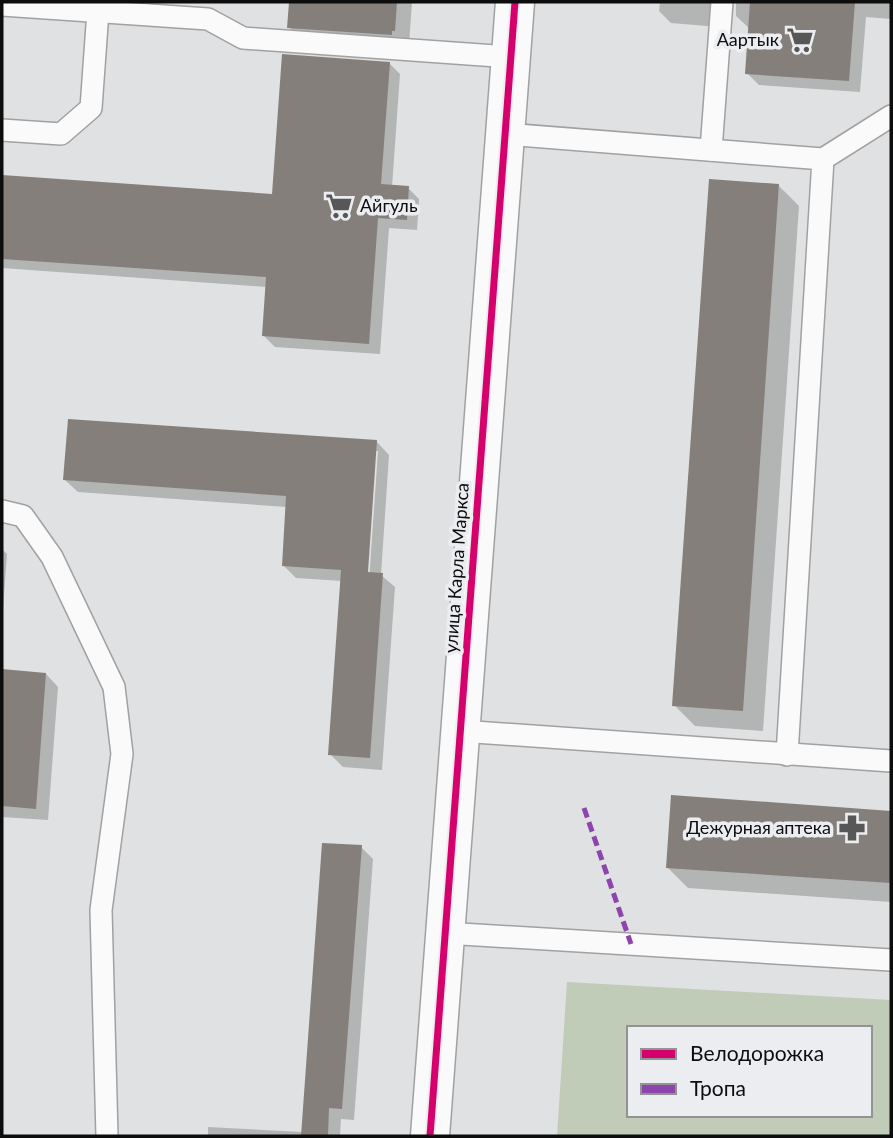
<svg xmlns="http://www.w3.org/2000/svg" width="893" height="1138" font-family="Lato,sans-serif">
	<rect width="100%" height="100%" fill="#e0e1e2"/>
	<!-- green -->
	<path fill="#c0ccb7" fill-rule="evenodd" d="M567 982 891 1000V1136H557ZM629 1028H870V1115H629Z"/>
	<!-- shadow -->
	<g fill="#0003" fill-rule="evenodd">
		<polygon points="291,2 412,2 409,45 303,42 289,27"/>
		<polygon points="660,2 733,2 722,7 719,27 671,23 659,11"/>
		<polygon points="736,2 891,2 891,19 866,17 860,92 759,85 747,73 750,29 736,16"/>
		<polygon points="389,63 400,74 392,187 408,188 419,199 417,230 389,228 380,354 275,347 264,336 267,287 2,268 2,177 274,196"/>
		<polygon points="779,186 799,206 763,731 695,726 674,705"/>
		<path d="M377 442 389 455 381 575 395 587 382 770 343 767 330 754 342 581 296 578 283 565 287 507 78 492 65 480ZM375 451H378L369 581H366Z"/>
		<polygon points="2,549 7,554 2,622"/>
		<polygon points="2,671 46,674 58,687 48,820 2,817"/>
		<polygon points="673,797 891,813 891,902 688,888 667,867"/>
		<polygon points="361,847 373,859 354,1120 341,1119 340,1136 208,1136 208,1127 303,1132"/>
	</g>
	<!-- building -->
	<g fill="#857f7c">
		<polygon points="289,2 397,2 395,31 392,31 392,35 287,28"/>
		<polygon points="750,2 855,2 849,81 745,74"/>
		<polygon points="282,54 390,62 381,184 409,186 407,220 378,218 369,344 262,336 266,277 2,259 2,175 272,194"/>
		<polygon points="709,179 779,184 743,711 672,706"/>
		<polygon points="68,419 377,440 368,572 383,573 370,758 328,755 341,570 282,566 286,496 63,480"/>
		<polygon points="2,669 46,673 36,809 2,806"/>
		<polygon points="671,795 891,811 891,883 666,868"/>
		<polygon points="322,843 362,845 342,1109 329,1108 328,1136 301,1136"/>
	</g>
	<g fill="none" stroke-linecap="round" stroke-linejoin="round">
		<!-- service casing -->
		<g stroke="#a1a1a2" stroke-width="24">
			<g id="service">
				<polyline points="2,5 208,19 243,38 511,57"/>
				<polyline points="2,130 61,134 91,108 98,11"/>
				<polyline points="506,134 823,159 787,755"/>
				<polyline points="711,150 722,2"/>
				<polyline points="823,159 891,116"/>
				<polyline points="2,511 23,516 52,557 114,687 122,754 101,910 107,1136"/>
				<polyline points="460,731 891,761"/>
				<polyline points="445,933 891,960"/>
			</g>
		</g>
		<!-- minor casing -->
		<g stroke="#a1a1a2" stroke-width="41">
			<polyline id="minor" points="430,1136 515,2"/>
		</g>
		<!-- service -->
		<use href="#service" stroke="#fafafb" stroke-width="21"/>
		<!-- minor -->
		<use href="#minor" stroke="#fafafb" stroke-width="38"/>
		<!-- quiet -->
		<polyline stroke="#8e44ad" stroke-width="5" stroke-dasharray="10 5" stroke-linecap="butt" points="584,808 631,944"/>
		<!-- cycleway casing -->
		<g stroke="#ecedf0" stroke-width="11">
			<polyline id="cycleway" points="430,1136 515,2"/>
		</g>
		<!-- cycleway -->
		<use href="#cycleway" stroke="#d6006c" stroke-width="7"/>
	</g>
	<!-- icons -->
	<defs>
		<g id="supermarket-bare" transform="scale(2.1)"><path d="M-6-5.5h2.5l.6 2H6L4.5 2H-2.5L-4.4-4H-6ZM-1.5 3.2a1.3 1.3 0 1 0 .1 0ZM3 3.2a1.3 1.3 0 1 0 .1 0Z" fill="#575758" stroke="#ecedf0" stroke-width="2.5" paint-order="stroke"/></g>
		<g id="pharmacy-bare" transform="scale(2.1)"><path d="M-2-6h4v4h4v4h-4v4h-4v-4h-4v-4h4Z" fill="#575758" stroke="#ecedf0" stroke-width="2.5" paint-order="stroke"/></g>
	</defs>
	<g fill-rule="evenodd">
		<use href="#supermarket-bare" x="800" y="40"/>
		<use href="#supermarket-bare" x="339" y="206"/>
		<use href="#pharmacy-bare" x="852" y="828"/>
	</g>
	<g text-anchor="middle" stroke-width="7" stroke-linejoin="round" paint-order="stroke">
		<!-- poi labels -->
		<g font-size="18" fill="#0d0d0e" stroke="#ecedf0" text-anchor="end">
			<text x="779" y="46">Аартык</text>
			<text x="360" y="212" text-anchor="start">Айгуль</text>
			<text x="831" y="834">Дежурная аптека</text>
		</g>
		<!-- street labels -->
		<g font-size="18" fill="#0d0d0e" stroke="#ecedf0">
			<text transform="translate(457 568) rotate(-86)" y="6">улица Карла Маркса</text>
		</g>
	</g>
	<!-- border -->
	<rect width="893" height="1138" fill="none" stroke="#0d0d0e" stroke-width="7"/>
	<!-- legend -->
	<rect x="627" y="1026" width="245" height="91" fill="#ecedf0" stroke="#939396" stroke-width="2"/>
	<rect x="641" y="1049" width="35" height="10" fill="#d6006c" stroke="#939396" stroke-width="2"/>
	<text x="690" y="1061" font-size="21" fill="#0d0d0e">Велодорожка</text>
	<rect x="641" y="1084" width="35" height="10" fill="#8e44ad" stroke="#939396" stroke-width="2"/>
	<text x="690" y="1096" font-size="21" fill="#0d0d0e">Тропа</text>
</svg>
